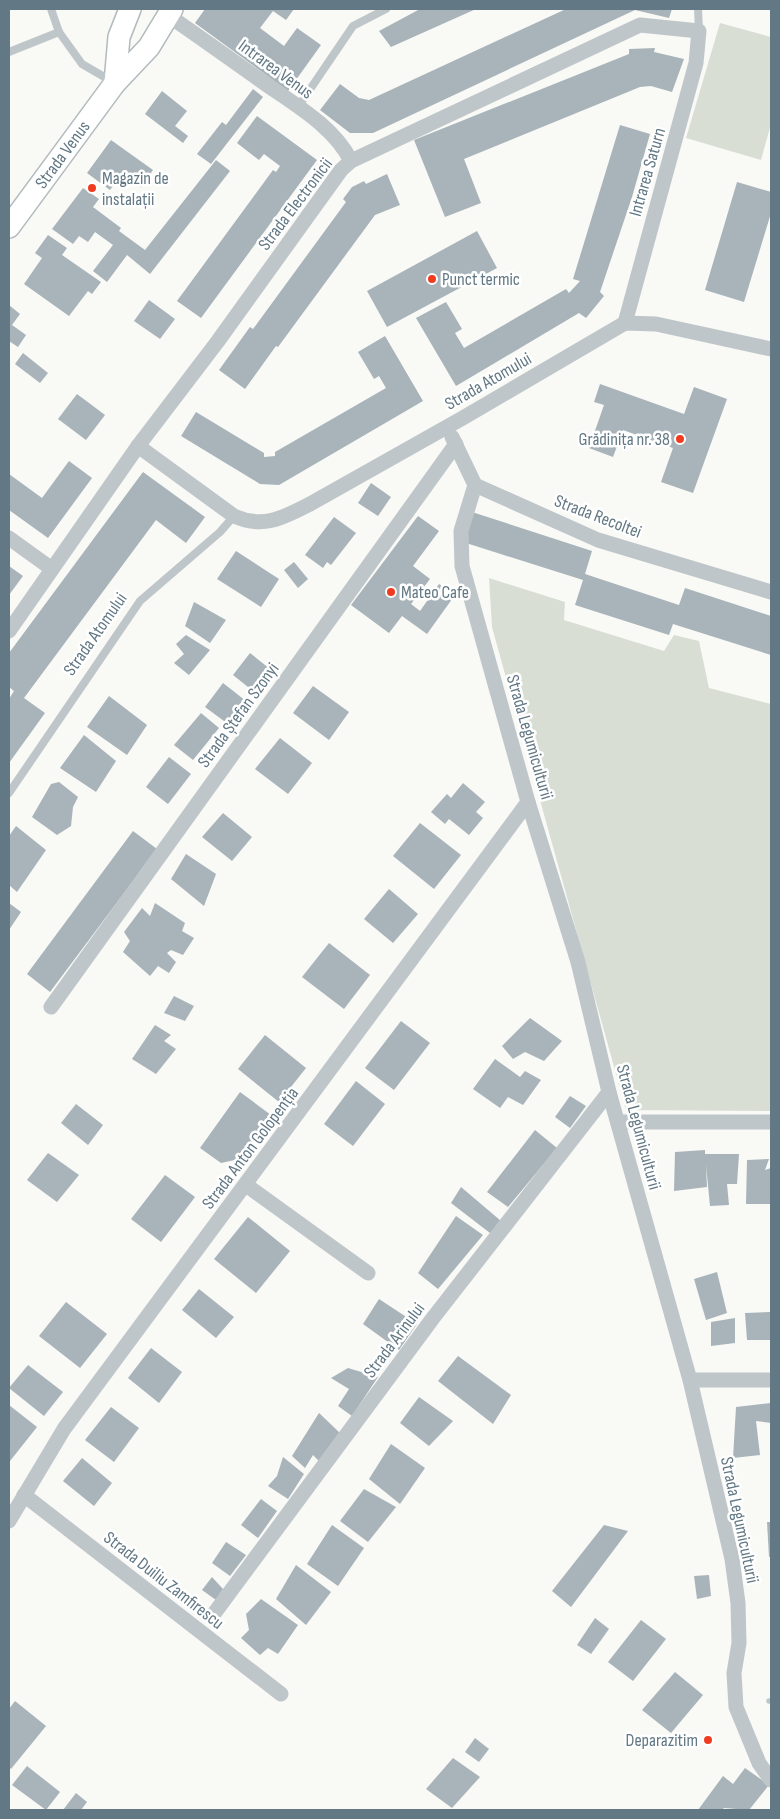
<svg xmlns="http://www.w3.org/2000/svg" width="780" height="1819" font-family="'Sofia Sans Condensed',sans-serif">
	<rect width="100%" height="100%" fill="#f9f9f6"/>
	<!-- green -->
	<g fill="#d9ded5">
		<polygon points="720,23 771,37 771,124 761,160 686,138"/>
		<polygon points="489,578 565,602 564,620 664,651 674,635 699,641 709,688 771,704 771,1111 626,1110 492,627"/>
	</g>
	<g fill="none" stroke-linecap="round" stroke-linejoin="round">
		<!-- stream -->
		<polyline stroke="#b8c8cb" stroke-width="5.5" points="769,1701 771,1701"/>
	</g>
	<!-- building -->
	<g fill="#a8b4b9">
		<polygon points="205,9 294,9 286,20 273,11 260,28 284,46 297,28 321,45 288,91 195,23"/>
		<polygon points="420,9 476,9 391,47 379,31"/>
		<polygon points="566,9 672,9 669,18 635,10 373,133 350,133 320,110 340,84 359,98 369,100"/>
		<polygon points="655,48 654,52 684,59 672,92 651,86 640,87 464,159 481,203 445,217 414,140 629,54 629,49"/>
		<polygon points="253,89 263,97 211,164 197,154 222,122 226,125"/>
		<polygon points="162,91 187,111 175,126 188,136 183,143 145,114"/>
		<polygon points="257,116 317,160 201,318 177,301 273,170 276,172 280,166 264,154 259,160 237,143"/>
		<polygon points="620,125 650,134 632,197 600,292 604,296 586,318 579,313 456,386 416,318 446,302 462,329 455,333 464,348 566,289 569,293 580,281 573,279"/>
		<polygon points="111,140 153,170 141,187 122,173 110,190 87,173"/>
		<polygon points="216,160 230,171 150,274 127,255 107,282 93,271 113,245 95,232 88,242 79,236 73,244 52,229 83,188 99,199 93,207 121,228 119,231 145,250"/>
		<polygon points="387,174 400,205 375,215 278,347 276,346 245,389 219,370 250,327 253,329 346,202 343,199 352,187 364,181 366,184"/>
		<polygon points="737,182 771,192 771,213 744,302 705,290"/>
		<polygon points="477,231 497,268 387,327 367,291"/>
		<polygon points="48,235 67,248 62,255 101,282 92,294 88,291 69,316 24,284 42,258 35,253"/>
		<polygon points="149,300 175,319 160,339 134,321"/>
		<polygon points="9,305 20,314 12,325 26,335 18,347 9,341"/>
		<polygon points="385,336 423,401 279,485 260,484 181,436 196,412 264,453 264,457 275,456 275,452 386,388 379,376 374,379 358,352"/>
		<polygon points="23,353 48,373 40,383 15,364"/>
		<polygon points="600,384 684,414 694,387 727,399 693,493 661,482 673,448 623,430 613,457 589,448 604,405 594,402"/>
		<polygon points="77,394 105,415 86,440 58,419"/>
		<polygon points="69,461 92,478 48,538 9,510 9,474 42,498"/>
		<polygon points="143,472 205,517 186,543 156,520 24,698 45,713 9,763 9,699 14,691 9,687 9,653"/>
		<polygon points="371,483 391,497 378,516 358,503"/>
		<polygon points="472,512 592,551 585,574 679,605 685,588 771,616 771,655 673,624 669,635 575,605 583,580 463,542"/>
		<polygon points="418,516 439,531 413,566 430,579 411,604 420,611 439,584 455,595 427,634 402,616 389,633 351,605"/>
		<polygon points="334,517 356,533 331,565 327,562 323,568 305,555"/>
		<polygon points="236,551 279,579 261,607 217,579"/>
		<polygon points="294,562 308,579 298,588 284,570"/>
		<polygon points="9,566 23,576 9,595"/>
		<polygon points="194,602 226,620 210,643 185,626"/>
		<polygon points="186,635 210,650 189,675 174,663 184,654 176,644"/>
		<polygon points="250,653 270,669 253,691 233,675"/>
		<polygon points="223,683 246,701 228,724 205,707"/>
		<polygon points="313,686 349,712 329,740 293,713"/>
		<polygon points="109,696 147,725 127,755 87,727"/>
		<polygon points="201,713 219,728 193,760 174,745"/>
		<polygon points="84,735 116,761 96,792 60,768"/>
		<polygon points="280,738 312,763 288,794 255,769"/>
		<polygon points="169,757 191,774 168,804 146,787"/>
		<polygon points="59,782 78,797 73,807 71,826 57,835 32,817 51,784"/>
		<polygon points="463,783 485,802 476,812 483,818 469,835 449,819 445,824 431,812 447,794 451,798"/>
		<polygon points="223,813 252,837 232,861 202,837"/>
		<polygon points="420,823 461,855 434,889 393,856"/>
		<polygon points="16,826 46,850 17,892 9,885 9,836"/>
		<polygon points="133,831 157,849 50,992 27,974"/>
		<polygon points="186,854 216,874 204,906 171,879"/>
		<polygon points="389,889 418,914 393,943 364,919"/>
		<polygon points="9,903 21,912 9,930"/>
		<polygon points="155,903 185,923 182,931 194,938 183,955 171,950 167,953 176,962 169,973 158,966 150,976 123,952 130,941 124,932 142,908 150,916"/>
		<polygon points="329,943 370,975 344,1009 302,977"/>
		<polygon points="174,996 194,1006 185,1021 164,1013"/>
		<polygon points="530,1018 562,1041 544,1061 525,1052 513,1059 502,1046"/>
		<polygon points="401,1021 430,1043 394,1090 365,1068"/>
		<polygon points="155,1025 171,1035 164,1041 176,1049 156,1074 132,1059"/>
		<polygon points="265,1035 306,1068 279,1102 238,1069"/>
		<polygon points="495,1059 520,1077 525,1071 541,1080 523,1105 508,1097 500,1108 473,1089"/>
		<polygon points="356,1081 385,1104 353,1146 324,1124"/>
		<polygon points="240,1092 271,1115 239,1159 221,1163 200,1148"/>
		<polygon points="570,1096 586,1106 570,1128 555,1117"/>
		<polygon points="76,1104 103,1125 88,1145 61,1123"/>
		<polygon points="535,1130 557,1148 508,1207 487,1192"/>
		<polygon points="705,1150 705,1154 739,1154 737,1184 727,1184 729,1205 710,1206 706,1165 707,1187 674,1191 675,1152"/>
		<polygon points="48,1153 79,1175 57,1202 27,1180"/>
		<polygon points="769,1159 765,1170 771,1168 771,1204 746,1204 747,1160"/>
		<polygon points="165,1175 195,1197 161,1242 131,1219"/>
		<polygon points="461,1187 501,1221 490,1233 451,1203"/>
		<polygon points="456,1216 483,1235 438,1289 418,1273"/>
		<polygon points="248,1217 290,1251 256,1293 214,1259"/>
		<polygon points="717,1272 727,1313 706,1320 694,1279"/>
		<polygon points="199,1289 234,1317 216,1338 182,1310"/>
		<polygon points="379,1299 417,1324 399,1350 363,1324"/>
		<polygon points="66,1302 107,1334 80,1368 39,1336"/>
		<polygon points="771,1312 771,1340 747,1340 745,1313"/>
		<polygon points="735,1318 735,1343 711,1346 711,1322"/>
		<polygon points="151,1348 182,1372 159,1403 128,1378"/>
		<polygon points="458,1356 511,1395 493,1424 438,1381"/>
		<polygon points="28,1365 63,1392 44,1416 9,1388"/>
		<polygon points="348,1368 378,1377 352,1416 338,1406 349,1389 331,1378"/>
		<polygon points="419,1397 453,1421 429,1446 400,1423"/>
		<polygon points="771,1403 771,1423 756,1421 760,1455 733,1458 736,1407"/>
		<polygon points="9,1405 37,1427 10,1461 9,1460"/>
		<polygon points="111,1407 139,1428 114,1462 85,1440"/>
		<polygon points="319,1413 340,1433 319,1461 313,1455 305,1468 292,1456"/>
		<polygon points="391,1444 425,1468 400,1504 369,1479"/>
		<polygon points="283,1457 304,1474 288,1499 268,1486 277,1476"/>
		<polygon points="82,1458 112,1483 94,1506 63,1481"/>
		<polygon points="364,1489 396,1507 368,1542 340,1521"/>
		<polygon points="261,1499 277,1511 258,1538 241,1525"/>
		<polygon points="767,1522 771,1522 771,1557 769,1557"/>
		<polygon points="332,1525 364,1548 338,1586 307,1564"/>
		<polygon points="604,1525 628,1531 571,1607 552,1591"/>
		<polygon points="226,1542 246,1555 230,1576 212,1563"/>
		<polygon points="296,1565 331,1592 306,1625 276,1599"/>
		<polygon points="709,1575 711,1596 697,1599 694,1576"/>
		<polygon points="212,1577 223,1589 216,1600 202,1590"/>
		<polygon points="261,1599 298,1625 278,1654 268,1648 260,1655 241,1638 249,1630 246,1614"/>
		<polygon points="595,1618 609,1629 591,1654 577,1645"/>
		<polygon points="641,1620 666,1639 633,1681 608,1662"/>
		<polygon points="675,1672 703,1695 671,1733 642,1710"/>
		<polygon points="15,1701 46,1726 11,1769 9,1767 9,1709"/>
		<polygon points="475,1738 489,1749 479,1762 465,1752"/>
		<polygon points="453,1758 480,1777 452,1808 426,1789"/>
		<polygon points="27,1766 60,1792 46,1810 12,1785"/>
		<polygon points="745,1768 769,1785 749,1810 724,1808 722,1810 698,1810 723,1776 733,1784"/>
		<polygon points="76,1793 87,1802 81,1810 63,1810"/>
	</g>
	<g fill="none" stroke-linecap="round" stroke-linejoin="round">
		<!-- secondary casing -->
		<g stroke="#b2babe" stroke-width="24">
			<g id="secondary">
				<polyline points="115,83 119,37 130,9"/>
				<path id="s1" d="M9 227 115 83 149 47 172 9"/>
			</g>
		</g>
		<!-- lane -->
		<g stroke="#bfc6c9" stroke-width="8">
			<polyline points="51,9 59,32"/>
			<polyline points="698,9 699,31"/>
			<polyline points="9,52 59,32 82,64 113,82"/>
			<polyline points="298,107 353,26 386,9"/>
			<polyline points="9,793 140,601 220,532 234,516"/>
		</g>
		<!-- street -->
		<g stroke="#bfc6c9" stroke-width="15">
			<path d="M169 16C200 37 230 59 260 80 292 103 333 125 351 161"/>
			<polyline points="452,437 475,485 598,540 771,592"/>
			<path d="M138 446 234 516C263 529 283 518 310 504L461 419 625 323 656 324 771 349"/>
			<polyline points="475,485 461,531 462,566 528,802 578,962 609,1092 690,1380 732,1559 738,1603 739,1643 734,1673 736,1707 759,1763 771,1780"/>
			<polyline points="9,538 52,569"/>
			<polyline points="9,631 138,446 218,341 341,170 351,161 640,25 699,31 696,63 625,323"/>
			<polyline points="51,1007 456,444"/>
			<polyline points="618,1122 771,1122"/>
			<polyline points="246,1185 368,1273"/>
			<polyline points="690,1380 771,1380"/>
			<polyline points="24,1495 281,1694"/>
			<polyline points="9,1521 64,1429 528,802"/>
			<polyline points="213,1615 433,1318 609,1092"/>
		</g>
		<!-- secondary -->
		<use href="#secondary" stroke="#fff" stroke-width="21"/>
	</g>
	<!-- markers -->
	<g fill="#ef3c20" stroke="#fff" stroke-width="2">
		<circle cx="92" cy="188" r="5"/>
		<circle cx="432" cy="279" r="5"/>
		<circle cx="680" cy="439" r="5"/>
		<circle cx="391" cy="592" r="5"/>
		<circle cx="708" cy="1740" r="5"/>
	</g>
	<g text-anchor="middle" stroke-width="5" stroke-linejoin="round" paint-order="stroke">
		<!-- street labels -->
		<g font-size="18" fill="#627884" stroke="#fff">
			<text transform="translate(276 69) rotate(36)" y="6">Intrarea Venus</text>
			<text dy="6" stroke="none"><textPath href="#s1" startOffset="90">Strada Venus</textPath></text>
			<text transform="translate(647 172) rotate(-74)" y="6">Intrarea Saturn</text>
			<text transform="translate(295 204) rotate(-53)" y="6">Strada Electronicii</text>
			<text transform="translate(488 381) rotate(-30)" y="6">Strada Atomului</text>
			<text transform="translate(598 516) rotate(21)" y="6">Strada Recoltei</text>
			<text transform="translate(95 634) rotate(-55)" y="6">Strada Atomului</text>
			<text transform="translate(238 715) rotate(-54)" y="6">Strada Ștefan Szonyi</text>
			<text transform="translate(530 737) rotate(74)" y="6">Strada Legumiculturii</text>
			<text transform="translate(639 1127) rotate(75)" y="6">Strada Legumiculturii</text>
			<text transform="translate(250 1148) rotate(-53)" y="6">Strada Anton Golopenția</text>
			<text transform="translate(394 1340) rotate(-53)" y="6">Strada Arinului</text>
			<text transform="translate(740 1520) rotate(78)" y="6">Strada Legumiculturii</text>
			<text transform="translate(164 1580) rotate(38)" y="6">Strada Duiliu Zamfirescu</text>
		</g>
		<!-- poi labels -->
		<g font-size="18" fill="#627884" stroke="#fff" text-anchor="start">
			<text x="102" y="184">Magazin de<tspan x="102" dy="21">instalații</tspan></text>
			<text x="442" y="285">Punct termic</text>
			<text x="670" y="445" text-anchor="end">Grădinița nr. 38</text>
			<text x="401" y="598">Mateo Cafe</text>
			<text x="698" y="1746" text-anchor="end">Deparazitim</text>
		</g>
	</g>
	<!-- border -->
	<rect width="780" height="1819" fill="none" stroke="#627884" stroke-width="20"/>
</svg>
